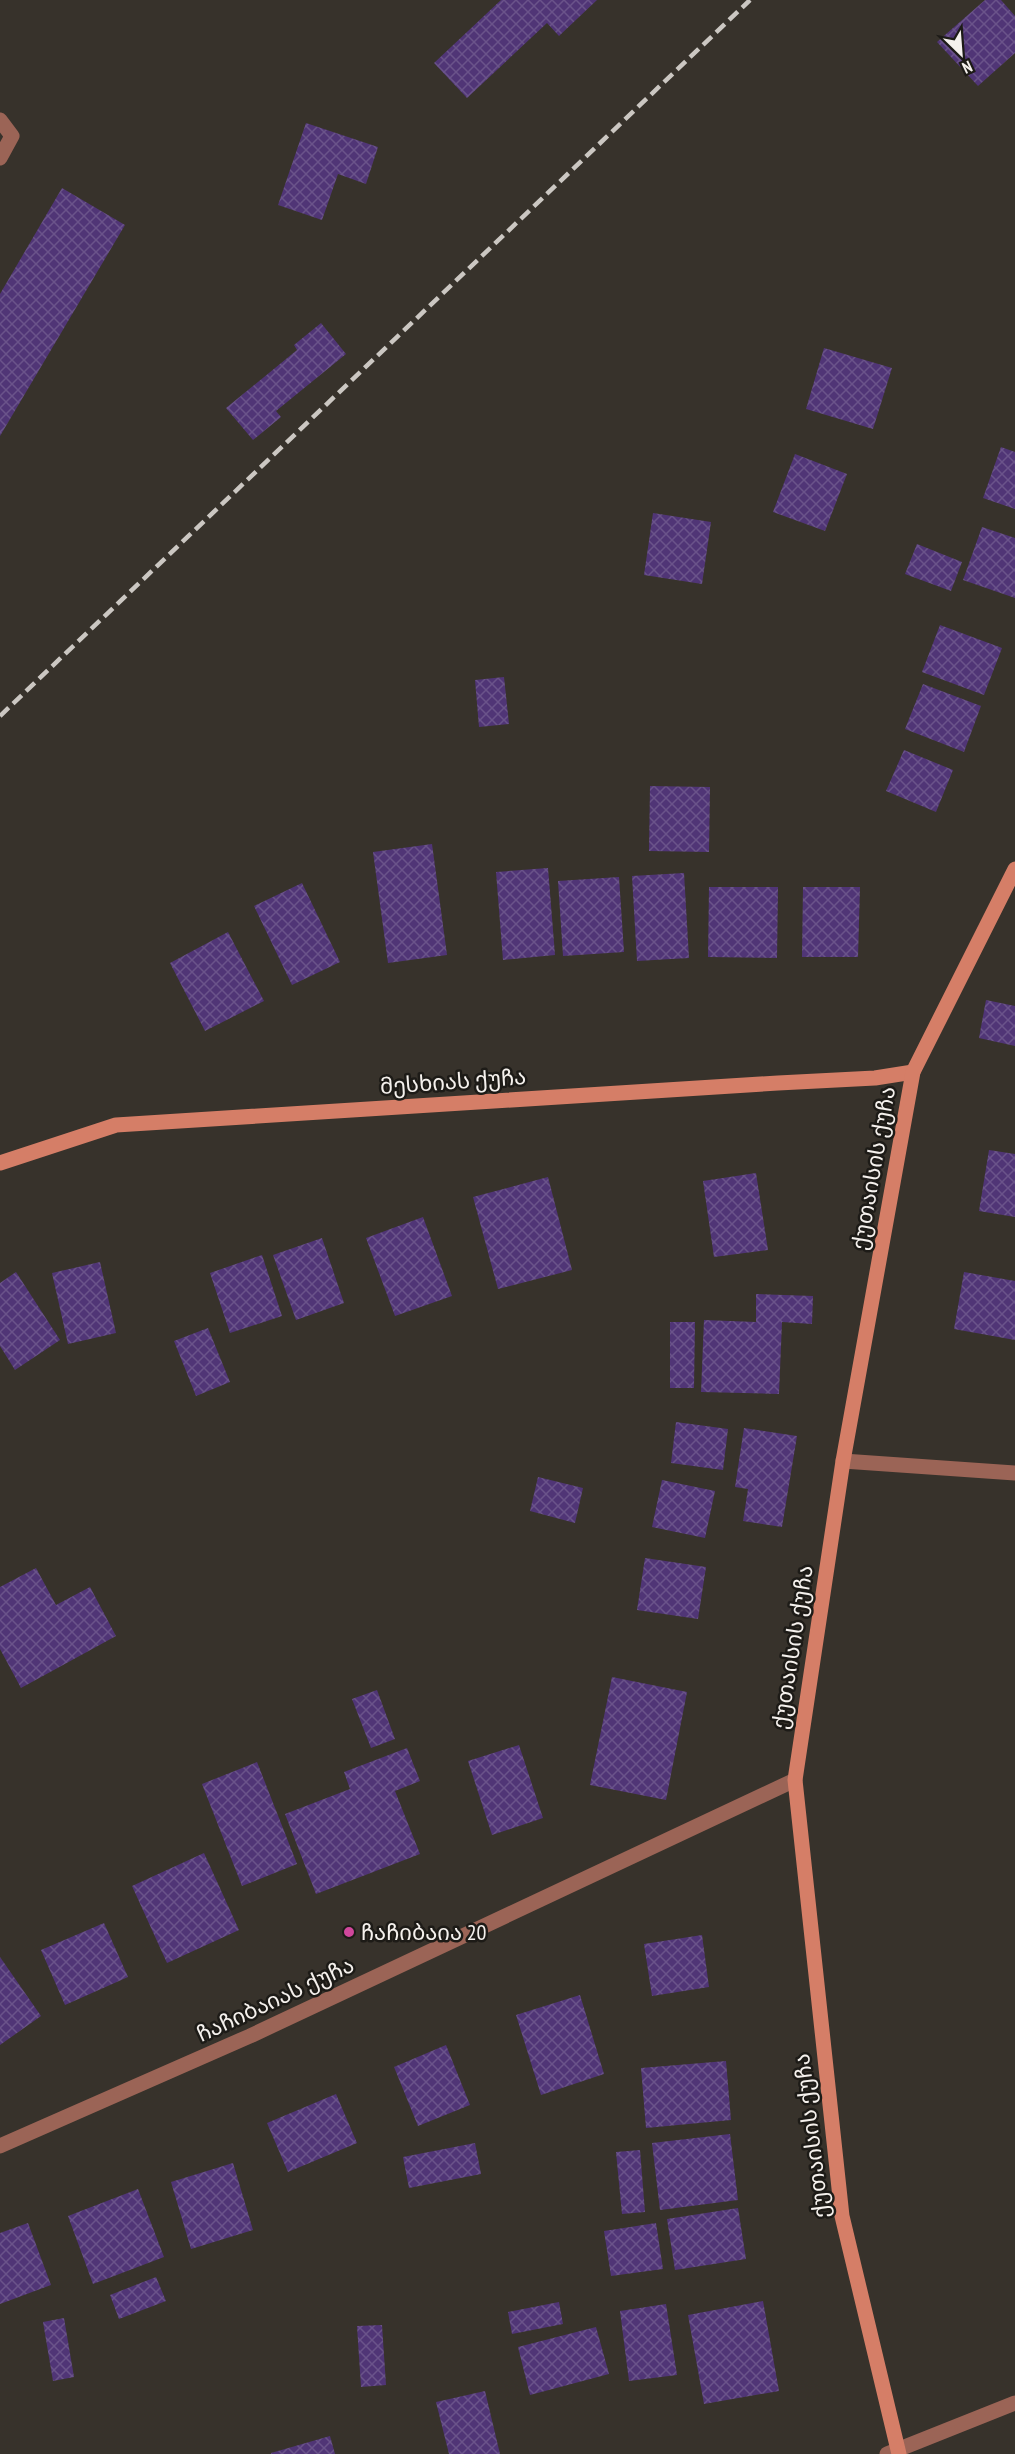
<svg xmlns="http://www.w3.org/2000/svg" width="1015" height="2454" font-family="'PT Sans Narrow','Noto Sans Georgian',sans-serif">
	<defs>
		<pattern id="building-cross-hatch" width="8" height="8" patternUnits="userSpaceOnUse" patternTransform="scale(1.5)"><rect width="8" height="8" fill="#503576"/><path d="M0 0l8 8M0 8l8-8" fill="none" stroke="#6a538a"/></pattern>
	</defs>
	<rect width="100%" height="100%" fill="#37322b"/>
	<!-- building -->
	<g fill="url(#building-cross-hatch)">
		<polygon points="501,0 597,0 559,36 547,23 467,98 434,63"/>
		<polygon points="985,0 1001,0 1015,16 1015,53 978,86 937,42"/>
		<polygon points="306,123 378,147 366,184 338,174 322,220 278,205"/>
		<polygon points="62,188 125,225 0,436 0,294"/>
		<polygon points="321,323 346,354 276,411 281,417 253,440 226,408 297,350 294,345"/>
		<polygon points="824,348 892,368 873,429 806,409"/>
		<polygon points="1001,447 1015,452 1015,509 983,498"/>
		<polygon points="795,454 847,474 825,531 773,512"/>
		<polygon points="653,513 711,522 702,584 644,575"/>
		<polygon points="982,527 1015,538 1015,598 963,580"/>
		<polygon points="917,544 962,562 951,591 905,574"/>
		<polygon points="940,625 1002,648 984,695 922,672"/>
		<polygon points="504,677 509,724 479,727 475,680"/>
		<polygon points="923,684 981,706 964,752 905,729"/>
		<polygon points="904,750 953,770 936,812 886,791"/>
		<polygon points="650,786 710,787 709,852 649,851"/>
		<polygon points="432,844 447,955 388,963 373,852"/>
		<polygon points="548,868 555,955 503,960 496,872"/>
		<polygon points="684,873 689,958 637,961 632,876"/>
		<polygon points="619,877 624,952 563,956 558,881"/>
		<polygon points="302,883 340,962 292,985 254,906"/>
		<polygon points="709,887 778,887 777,958 708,957"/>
		<polygon points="803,887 860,887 858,957 802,957"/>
		<polygon points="228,932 264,1001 205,1031 170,963"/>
		<polygon points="986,1000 1015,1006 1015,1046 979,1038"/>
		<polygon points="989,1150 1015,1154 1015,1217 979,1211"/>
		<polygon points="756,1173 768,1250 714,1257 703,1181"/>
		<polygon points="548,1177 572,1270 498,1289 473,1197"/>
		<polygon points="423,1217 452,1296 395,1316 366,1238"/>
		<polygon points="322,1238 344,1303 296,1320 273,1255"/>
		<polygon points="262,1255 282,1316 230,1333 210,1273"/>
		<polygon points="100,1262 116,1333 68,1344 52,1273"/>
		<polygon points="16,1272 60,1340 15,1370 0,1346 0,1283"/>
		<polygon points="964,1272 1015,1281 1015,1340 954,1329"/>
		<polygon points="756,1294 813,1296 812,1324 782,1322 779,1394 701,1392 704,1320 756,1322"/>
		<polygon points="670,1322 695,1322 694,1388 670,1388"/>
		<polygon points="208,1328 230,1382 196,1396 174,1341"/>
		<polygon points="676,1422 728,1429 723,1470 671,1463"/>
		<polygon points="744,1428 797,1436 782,1527 743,1521 748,1489 735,1487"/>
		<polygon points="538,1477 583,1488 575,1523 530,1511"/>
		<polygon points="662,1480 715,1491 705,1538 652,1527"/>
		<polygon points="645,1558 706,1567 698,1619 637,1610"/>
		<polygon points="36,1568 56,1605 90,1587 116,1636 21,1688 0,1649 0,1587"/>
		<polygon points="612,1677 687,1692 666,1800 590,1785"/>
		<polygon points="377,1690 395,1739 371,1748 352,1699"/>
		<polygon points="519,1745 543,1818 492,1835 468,1761"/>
		<polygon points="407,1748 420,1781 395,1791 420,1854 316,1894 285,1814 350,1789 344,1772"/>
		<polygon points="257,1762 297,1864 242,1886 202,1784"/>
		<polygon points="204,1853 239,1930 167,1963 132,1886"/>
		<polygon points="104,1923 128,1977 65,2005 41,1950"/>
		<polygon points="702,1935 709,1987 652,1996 644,1944"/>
		<polygon points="0,1957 41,2016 0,2045"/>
		<polygon points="580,1995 604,2074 541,2095 516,2015"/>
		<polygon points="446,2045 470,2105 418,2126 394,2067"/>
		<polygon points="726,2061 731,2120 646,2128 641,2068"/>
		<polygon points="336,2094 357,2143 288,2172 267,2123"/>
		<polygon points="730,2134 738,2200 660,2210 652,2143"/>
		<polygon points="475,2143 481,2174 409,2188 403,2157"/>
		<polygon points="640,2150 645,2212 622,2214 616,2152"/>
		<polygon points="233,2163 253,2230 191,2249 171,2182"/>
		<polygon points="138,2189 164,2257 93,2284 68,2216"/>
		<polygon points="738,2208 746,2259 675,2270 667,2219"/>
		<polygon points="28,2223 51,2285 0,2304 0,2233"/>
		<polygon points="656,2223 663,2269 611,2276 604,2231"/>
		<polygon points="156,2277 166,2301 119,2319 110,2295"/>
		<polygon points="763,2301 779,2391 704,2404 688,2315"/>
		<polygon points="559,2302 563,2324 512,2334 508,2312"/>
		<polygon points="666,2304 677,2375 629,2381 620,2311"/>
		<polygon points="64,2318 74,2377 53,2381 43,2322"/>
		<polygon points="382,2325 386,2385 361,2387 357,2326"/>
		<polygon points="596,2327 609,2374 530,2395 518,2347"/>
		<polygon points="485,2391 500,2454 449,2454 436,2402"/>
		<polygon points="330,2436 335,2454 271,2454 271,2453"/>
	</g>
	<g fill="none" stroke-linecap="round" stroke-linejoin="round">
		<!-- street -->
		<g stroke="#9b6456" stroke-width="15">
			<polyline points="0,120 12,136 0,158"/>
			<polyline points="843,1461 1015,1473"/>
			<polyline points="0,2146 250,2036 795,1780"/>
			<polyline points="887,2454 1015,2403"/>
		</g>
		<!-- secondary -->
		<g stroke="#d57e67" stroke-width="15">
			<polyline points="0,1163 116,1125 778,1083 875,1078 913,1072"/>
			<polyline points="899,2454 842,2216 795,1780 843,1461 913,1072 1015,869"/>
		</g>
		<!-- rail -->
		<polyline stroke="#cbc7c2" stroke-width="4.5" stroke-dasharray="12 6" stroke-linecap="butt" points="0,716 750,0"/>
	</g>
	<!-- markers -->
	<circle fill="#d1479c" stroke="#1d1b17" stroke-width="2" cx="349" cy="1932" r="6"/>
	<g text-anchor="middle" stroke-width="5" stroke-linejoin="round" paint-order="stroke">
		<!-- street labels -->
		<g font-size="22" fill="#f5f1ed" stroke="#1d1b17">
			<text transform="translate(453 1081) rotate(-4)" y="8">მესხიას ქუჩა</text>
			<text transform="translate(873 1168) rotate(-80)" y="8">ქუთაისის ქუჩა</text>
			<text transform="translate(792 1647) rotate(-81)" y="8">ქუთაისის ქუჩა</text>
			<text transform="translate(275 1999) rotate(-25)" y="8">ჩაჩიბაიას ქუჩა</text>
			<text transform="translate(811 2136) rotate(-97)" y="8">ქუთაისის ქუჩა</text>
		</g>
		<!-- poi labels -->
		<g font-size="22" fill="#f5f1ed" stroke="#1d1b17" text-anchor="start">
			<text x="361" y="1940">ჩაჩიბაია 20</text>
		</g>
	</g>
	<!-- north arrow -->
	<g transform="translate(961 54) rotate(155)" stroke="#1d1b17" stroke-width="4.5" paint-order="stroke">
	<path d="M0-4.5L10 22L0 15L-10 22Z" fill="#f5f1ed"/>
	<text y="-9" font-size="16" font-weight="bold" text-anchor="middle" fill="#f5f1ed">N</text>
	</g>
</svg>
